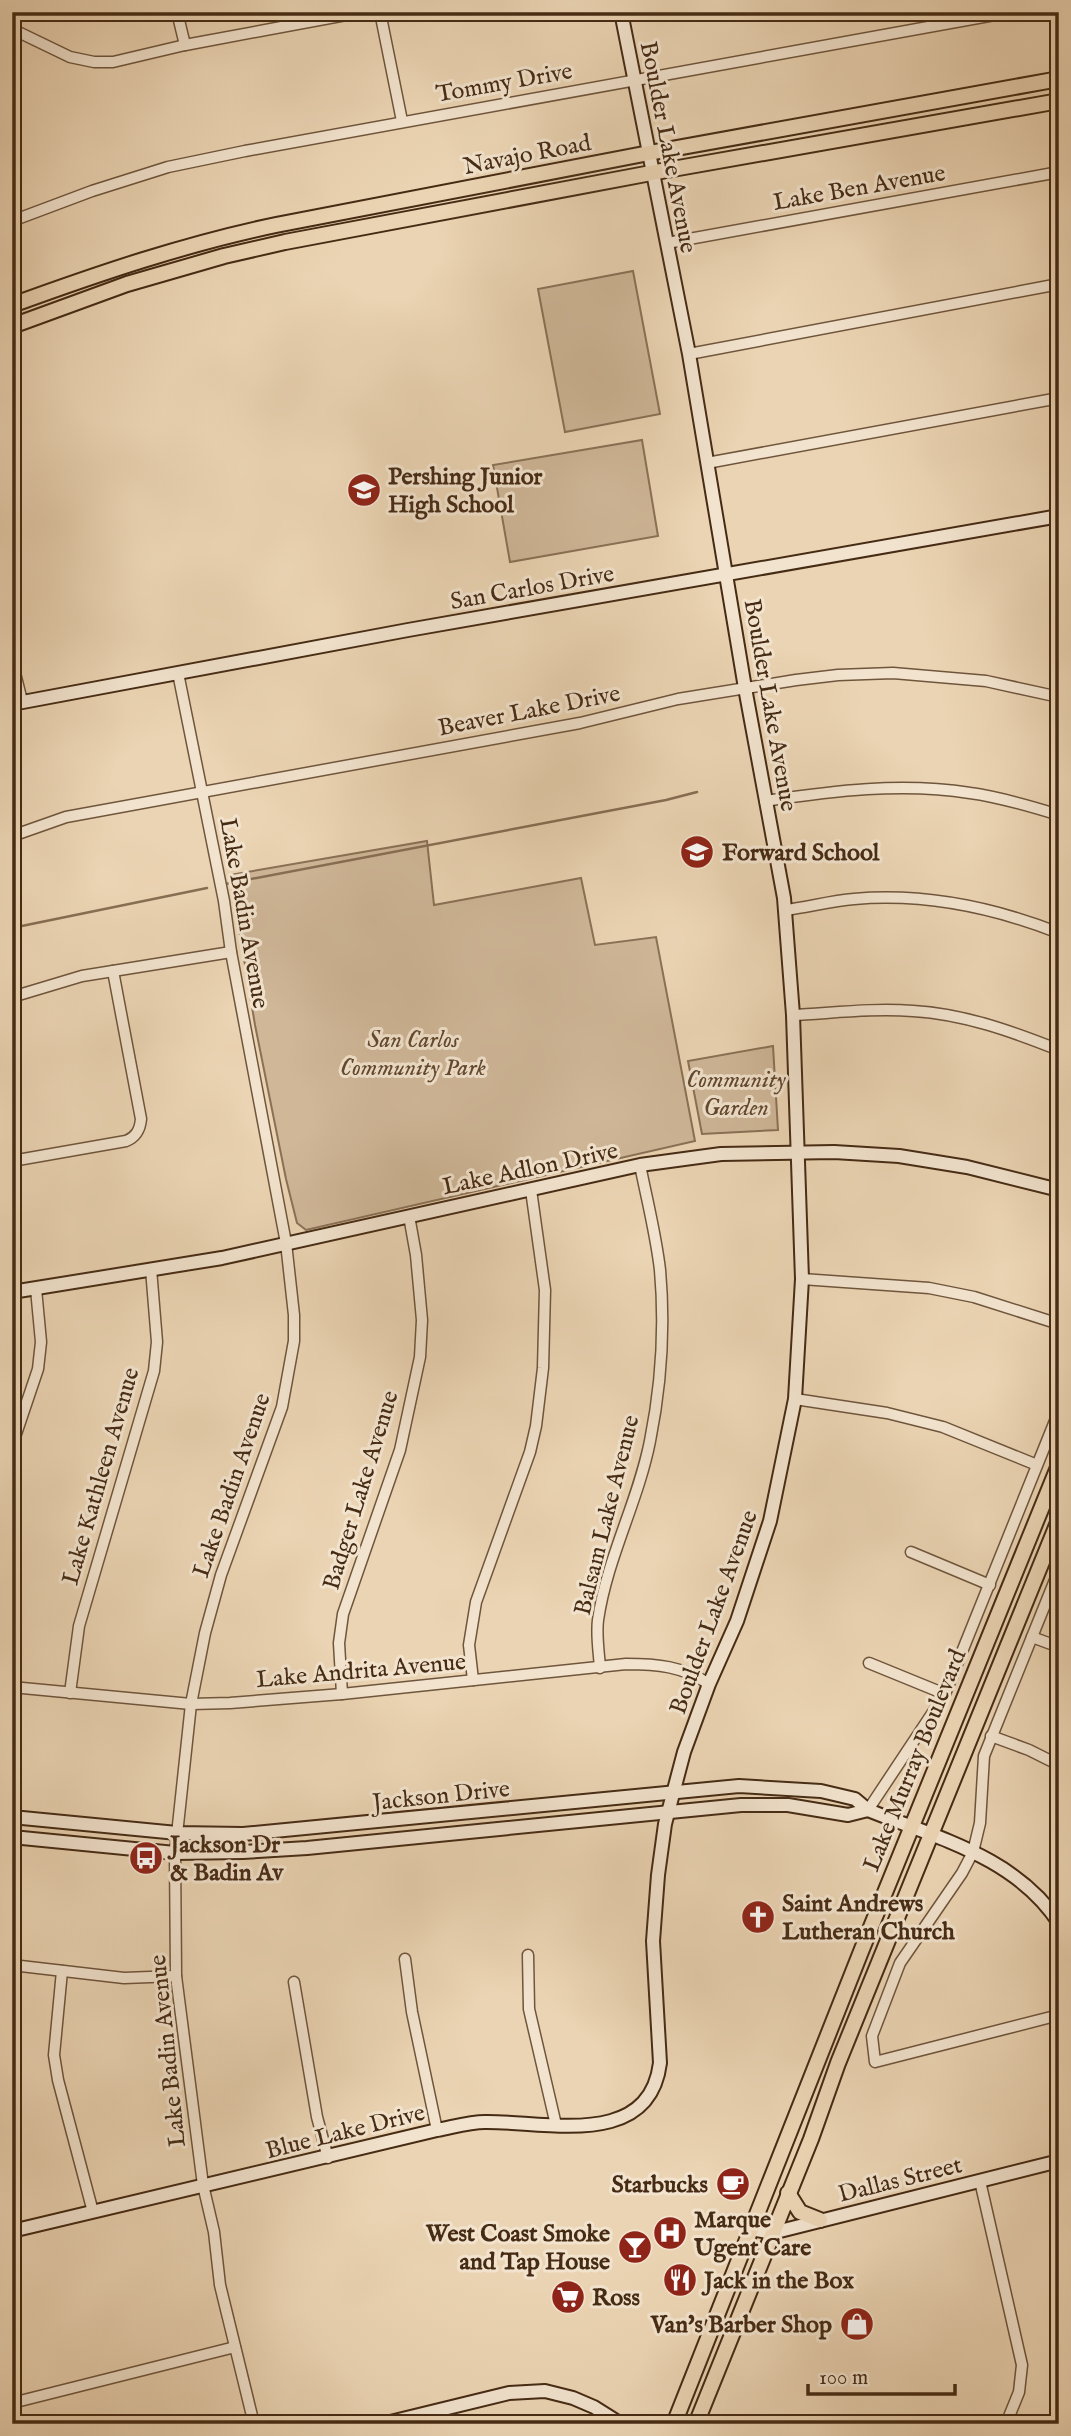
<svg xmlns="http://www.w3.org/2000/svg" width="1071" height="2436" font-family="'IM FELL English',serif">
	<rect width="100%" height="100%" fill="#ebd4b3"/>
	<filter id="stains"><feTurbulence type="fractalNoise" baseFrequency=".00286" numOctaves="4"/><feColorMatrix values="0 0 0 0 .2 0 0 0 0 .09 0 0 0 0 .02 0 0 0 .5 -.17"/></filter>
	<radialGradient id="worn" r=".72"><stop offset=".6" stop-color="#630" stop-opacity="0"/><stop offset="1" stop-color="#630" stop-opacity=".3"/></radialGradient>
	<!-- green -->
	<g fill="#cfb798" stroke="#8a7156" stroke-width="2">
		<polygon points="633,271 660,414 565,432 538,289"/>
		<polygon points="642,440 658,536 510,562 493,465"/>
		<polygon points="427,841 434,905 581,878 595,945 656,937 695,1141 306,1230 297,1223 286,1179 255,1025 230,875"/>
		<polygon points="773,1046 778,1130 702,1134 688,1061"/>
	</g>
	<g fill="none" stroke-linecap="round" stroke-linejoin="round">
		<!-- stream -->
		<g stroke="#876e53" stroke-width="2.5">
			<polyline points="225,884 666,800 697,792"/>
			<polyline points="12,928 207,888"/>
		</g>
		<!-- street casing -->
		<g stroke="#6f553c" stroke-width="13">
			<g id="street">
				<polyline points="177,12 185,45"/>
				<polyline points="380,12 402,121"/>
				<polyline points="12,29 70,57 94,62 113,62 185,45 362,12"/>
				<polyline points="12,221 92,191 168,167 245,151 1011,12"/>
				<polyline points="667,243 1059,172"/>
				<polyline points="689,354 1059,284"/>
				<polyline points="707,463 1059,398"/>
				<polyline points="12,661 22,701"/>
				<polyline points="178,673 224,901 231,952 286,1243 294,1315 294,1341 282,1407 221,1575 205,1633 191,1704 175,1853 176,1976 203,2185 214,2232 220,2285 254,2424"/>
				<polyline points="1055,696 1059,677"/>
				<path d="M765 801C833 791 901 782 970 793 1000 797 1030 806 1059 815"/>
				<polyline points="12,836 66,817 580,723 678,699 796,680 838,675 893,673 986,681 1059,697"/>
				<path d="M785 910C808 907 831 901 854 899 923 893 995 908 1059 933"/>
				<polyline points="12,997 82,976 231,952"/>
				<path d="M793 1015C833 1013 873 1008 913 1011 964 1014 1011 1031 1059 1050"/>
				<path d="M12 1161 126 1141C136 1137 140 1130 141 1119L113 971"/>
				<polyline points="802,1279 929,1288 974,1297 1059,1324"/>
				<polyline points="795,1399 887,1413 943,1427 1037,1465"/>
				<polyline points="12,1446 38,1369 41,1342 36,1289"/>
				<polyline points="911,1552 990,1585"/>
				<polyline points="1059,1570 984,1756 980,1823 973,1852 962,1873 900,1963 872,2036 875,2062 1059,2015"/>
				<polyline points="1032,1637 1059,1647"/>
				<polyline points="869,1663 945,1694"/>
				<path d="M600 1668C599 1653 596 1635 598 1620 607 1558 638 1502 650 1441 661 1386 665 1326 660 1270 656 1235 647 1200 640 1165"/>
				<polyline points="473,1680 469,1645 476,1602 530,1452 536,1426 543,1368 545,1290 531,1190"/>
				<path d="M12 1687 191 1704 230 1703 342 1694 626 1664C657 1664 682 1666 709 1684"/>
				<polyline points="70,1693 79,1626 154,1371 157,1342 151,1269"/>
				<polyline points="342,1694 339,1643 343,1614 400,1450 420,1357 422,1320 416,1255 409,1216"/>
				<polyline points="991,1736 1029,1750 1059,1765"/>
				<polyline points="868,1810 945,1694 1059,1411"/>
				<polyline points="528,1955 529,2009 556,2125"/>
				<polyline points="405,1959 412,2012 437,2130"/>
				<polyline points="12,1965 124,1978 176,1976"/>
				<polyline points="62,1971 54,2055 58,2080 93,2212"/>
				<polyline points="294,1982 317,2117 328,2158"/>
				<polyline points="980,2181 1022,2365 1019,2392 1006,2424"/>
				<polyline points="12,2403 235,2347"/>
			</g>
		</g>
		<!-- secondary casing -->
		<g stroke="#462b14" stroke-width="16">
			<g id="secondary">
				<polyline points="12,704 408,630 1059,516"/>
				<polyline points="12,1292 222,1258 640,1165 721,1154 834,1152 899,1156 967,1167 1059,1190"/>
				<path d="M12 1817 177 1833 243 1834 739 1786 821 1791 855 1799 868 1810C937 1838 1016 1857 1059 1923"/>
				<polyline points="12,1837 175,1853 243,1852 307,1848 741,1805 788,1805 848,1815 868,1810"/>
				<polyline points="751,2229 772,2233 1059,2161"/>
				<path d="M12 2231 437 2130C453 2127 470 2122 485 2122 545 2121 649 2150 660 2063L653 1941 658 1875 665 1824 684 1752 709 1684 737 1621 770 1521 795 1399 802 1279 793 1015 784 898 745 688 689 354 621 12"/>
				<polyline points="382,2424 509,2393 545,2391 573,2398 594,2407 621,2424"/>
			</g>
		</g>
		<!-- primary casing -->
		<g stroke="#462b14" stroke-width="18">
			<g id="primary">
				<path d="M12 305C100 273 185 244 276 225L649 153 1059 79"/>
				<polyline points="12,326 127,284 224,256 285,242 667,170 1059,101"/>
				<polyline points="788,2193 800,2212 820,2220"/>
				<polyline points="674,2424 862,1949 1059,1465"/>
				<polyline points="696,2424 811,2139 838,2063 1059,1520"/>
			</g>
		</g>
		<!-- street -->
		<use href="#street" stroke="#f2e3ce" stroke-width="10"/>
		<!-- secondary -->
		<use href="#secondary" stroke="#f2e3ce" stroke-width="12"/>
		<!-- primary -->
		<use href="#primary" stroke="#ebd4b3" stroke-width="14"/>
	</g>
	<!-- icons -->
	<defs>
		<g id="school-disc" transform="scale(1.75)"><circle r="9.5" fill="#8f2418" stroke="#f2e3ce"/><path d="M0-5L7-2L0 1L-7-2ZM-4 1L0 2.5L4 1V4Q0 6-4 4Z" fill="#fff"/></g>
		<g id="bus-disc" transform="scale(1.75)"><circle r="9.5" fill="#8f2418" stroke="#f2e3ce"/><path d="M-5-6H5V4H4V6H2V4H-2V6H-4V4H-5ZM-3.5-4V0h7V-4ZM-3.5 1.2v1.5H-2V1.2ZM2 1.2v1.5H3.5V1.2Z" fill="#fff"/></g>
		<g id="church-disc" transform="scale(1.75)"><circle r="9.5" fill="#8f2418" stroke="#f2e3ce"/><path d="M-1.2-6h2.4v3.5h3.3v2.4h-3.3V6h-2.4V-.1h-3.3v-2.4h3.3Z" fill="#fff"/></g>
		<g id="cafe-disc" transform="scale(1.75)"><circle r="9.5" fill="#8f2418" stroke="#f2e3ce"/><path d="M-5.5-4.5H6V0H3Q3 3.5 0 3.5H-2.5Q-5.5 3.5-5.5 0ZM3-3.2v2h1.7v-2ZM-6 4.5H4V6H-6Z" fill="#fff"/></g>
		<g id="hospital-disc" transform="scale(1.75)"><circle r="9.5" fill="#8f2418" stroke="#f2e3ce"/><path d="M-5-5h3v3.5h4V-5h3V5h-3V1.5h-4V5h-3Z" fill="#fff"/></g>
		<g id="bar-disc" transform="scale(1.75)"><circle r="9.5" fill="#8f2418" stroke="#f2e3ce"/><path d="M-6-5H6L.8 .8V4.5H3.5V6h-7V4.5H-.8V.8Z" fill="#fff"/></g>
		<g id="restaurant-disc" transform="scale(1.75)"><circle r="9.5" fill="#8f2418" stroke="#f2e3ce"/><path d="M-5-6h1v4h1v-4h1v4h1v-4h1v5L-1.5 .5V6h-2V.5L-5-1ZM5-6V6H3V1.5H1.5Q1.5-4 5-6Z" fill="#fff"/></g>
		<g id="supermarket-disc" transform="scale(1.75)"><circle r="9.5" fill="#8f2418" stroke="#f2e3ce"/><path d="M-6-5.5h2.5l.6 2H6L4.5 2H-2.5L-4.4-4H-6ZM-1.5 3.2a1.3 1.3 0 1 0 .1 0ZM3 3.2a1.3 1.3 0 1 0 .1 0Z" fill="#fff"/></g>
		<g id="shop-disc" transform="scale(1.75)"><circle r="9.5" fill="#8f2418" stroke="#f2e3ce"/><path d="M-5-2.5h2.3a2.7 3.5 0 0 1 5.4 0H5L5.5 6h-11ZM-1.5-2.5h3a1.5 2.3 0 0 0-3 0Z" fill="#fff"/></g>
	</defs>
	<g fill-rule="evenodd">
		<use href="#school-disc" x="364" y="490"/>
		<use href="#school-disc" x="697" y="852"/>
		<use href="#bus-disc" x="146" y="1858"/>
		<use href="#church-disc" x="758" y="1917"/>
		<use href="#cafe-disc" x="733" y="2184"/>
		<use href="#hospital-disc" x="670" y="2233"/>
		<use href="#bar-disc" x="635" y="2247"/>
		<use href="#restaurant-disc" x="680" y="2280"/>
		<use href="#supermarket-disc" x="568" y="2297"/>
		<use href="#shop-disc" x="857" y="2324"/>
	</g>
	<g text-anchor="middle" stroke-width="6" stroke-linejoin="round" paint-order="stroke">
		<!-- street labels -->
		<g font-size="24" fill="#462b14" stroke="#f2e3ce">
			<text transform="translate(504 82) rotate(-10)" y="8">Tommy Drive</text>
			<text transform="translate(669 147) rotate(79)" y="8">Boulder Lake Avenue</text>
			<text transform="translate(527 154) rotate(-11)" y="8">Navajo Road</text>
			<text transform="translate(859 187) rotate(-10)" y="8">Lake Ben Avenue</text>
			<text transform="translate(532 587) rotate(-10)" y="8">San Carlos Drive</text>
			<text transform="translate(771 705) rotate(80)" y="8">Boulder Lake Avenue</text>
			<text transform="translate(529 710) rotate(-11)" y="8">Beaver Lake Drive</text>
			<text transform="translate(245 913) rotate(80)" y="8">Lake Badin Avenue</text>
			<text transform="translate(530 1168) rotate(-12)" y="8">Lake Adlon Drive</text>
			<text transform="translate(100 1476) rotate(-74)" y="8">Lake Kathleen Avenue</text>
			<text transform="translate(231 1485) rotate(-71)" y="8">Lake Badin Avenue</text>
			<text transform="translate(360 1490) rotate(-73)" y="8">Badger Lake Avenue</text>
			<text transform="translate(606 1515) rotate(-76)" y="8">Balsam Lake Avenue</text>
			<text transform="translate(713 1612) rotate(-70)" y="8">Boulder Lake Avenue</text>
			<text transform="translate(361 1670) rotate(-5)" y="8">Lake Andrita Avenue</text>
			<text transform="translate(914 1760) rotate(-68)" y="8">Lake Murray Boulevard</text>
			<text transform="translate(441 1795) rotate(-6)" y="8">Jackson Drive</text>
			<text transform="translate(167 2051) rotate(-96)" y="8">Lake Badin Avenue</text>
			<text transform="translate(345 2131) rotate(-14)" y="8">Blue Lake Drive</text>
			<text transform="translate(900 2179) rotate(-14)" y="8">Dallas Street</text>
		</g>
		<!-- poi labels -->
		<g font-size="24" font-weight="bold" fill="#462b14" stroke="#f2e3ce" text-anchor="start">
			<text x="388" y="484">Pershing Junior<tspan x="388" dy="28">High School</tspan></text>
			<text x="722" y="860">Forward School</text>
			<text x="170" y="1852">Jackson Dr<tspan x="170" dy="28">&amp; Badin Av</tspan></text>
			<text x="782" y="1911">Saint Andrews<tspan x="782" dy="28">Lutheran Church</tspan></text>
			<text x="708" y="2192" text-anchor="end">Starbucks</text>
			<text x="694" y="2227">Marque<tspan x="694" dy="28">Ugent Care</tspan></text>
			<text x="610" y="2241" text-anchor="end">West Coast Smoke<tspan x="610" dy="28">and Tap House</tspan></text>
			<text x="704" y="2288">Jack in the Box</text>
			<text x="592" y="2305">Ross</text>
			<text x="832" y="2332" text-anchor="end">Van's Barber Shop</text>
		</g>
		<!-- park labels -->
		<g font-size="24" font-style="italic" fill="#61472e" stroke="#f2e3ce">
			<text x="413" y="1047">San Carlos<tspan x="413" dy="28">Community Park</tspan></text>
			<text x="736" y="1087">Community<tspan x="736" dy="28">Garden</tspan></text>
		</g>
	</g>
	<!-- margin -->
	<rect width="1071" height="2436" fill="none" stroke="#ebd4b3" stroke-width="42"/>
	<rect x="14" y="14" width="1043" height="2408" fill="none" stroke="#462b14" stroke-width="3.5"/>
	<rect x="21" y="21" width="1029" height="2394" fill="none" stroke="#462b14" stroke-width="2"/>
	<!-- scale -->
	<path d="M808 2384v10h147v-10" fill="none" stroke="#462b14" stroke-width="3.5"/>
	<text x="819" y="2384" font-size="21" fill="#462b14" stroke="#f2e3ce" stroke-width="5" paint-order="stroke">100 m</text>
	<rect width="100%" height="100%" filter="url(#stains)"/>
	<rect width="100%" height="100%" fill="url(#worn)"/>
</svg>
